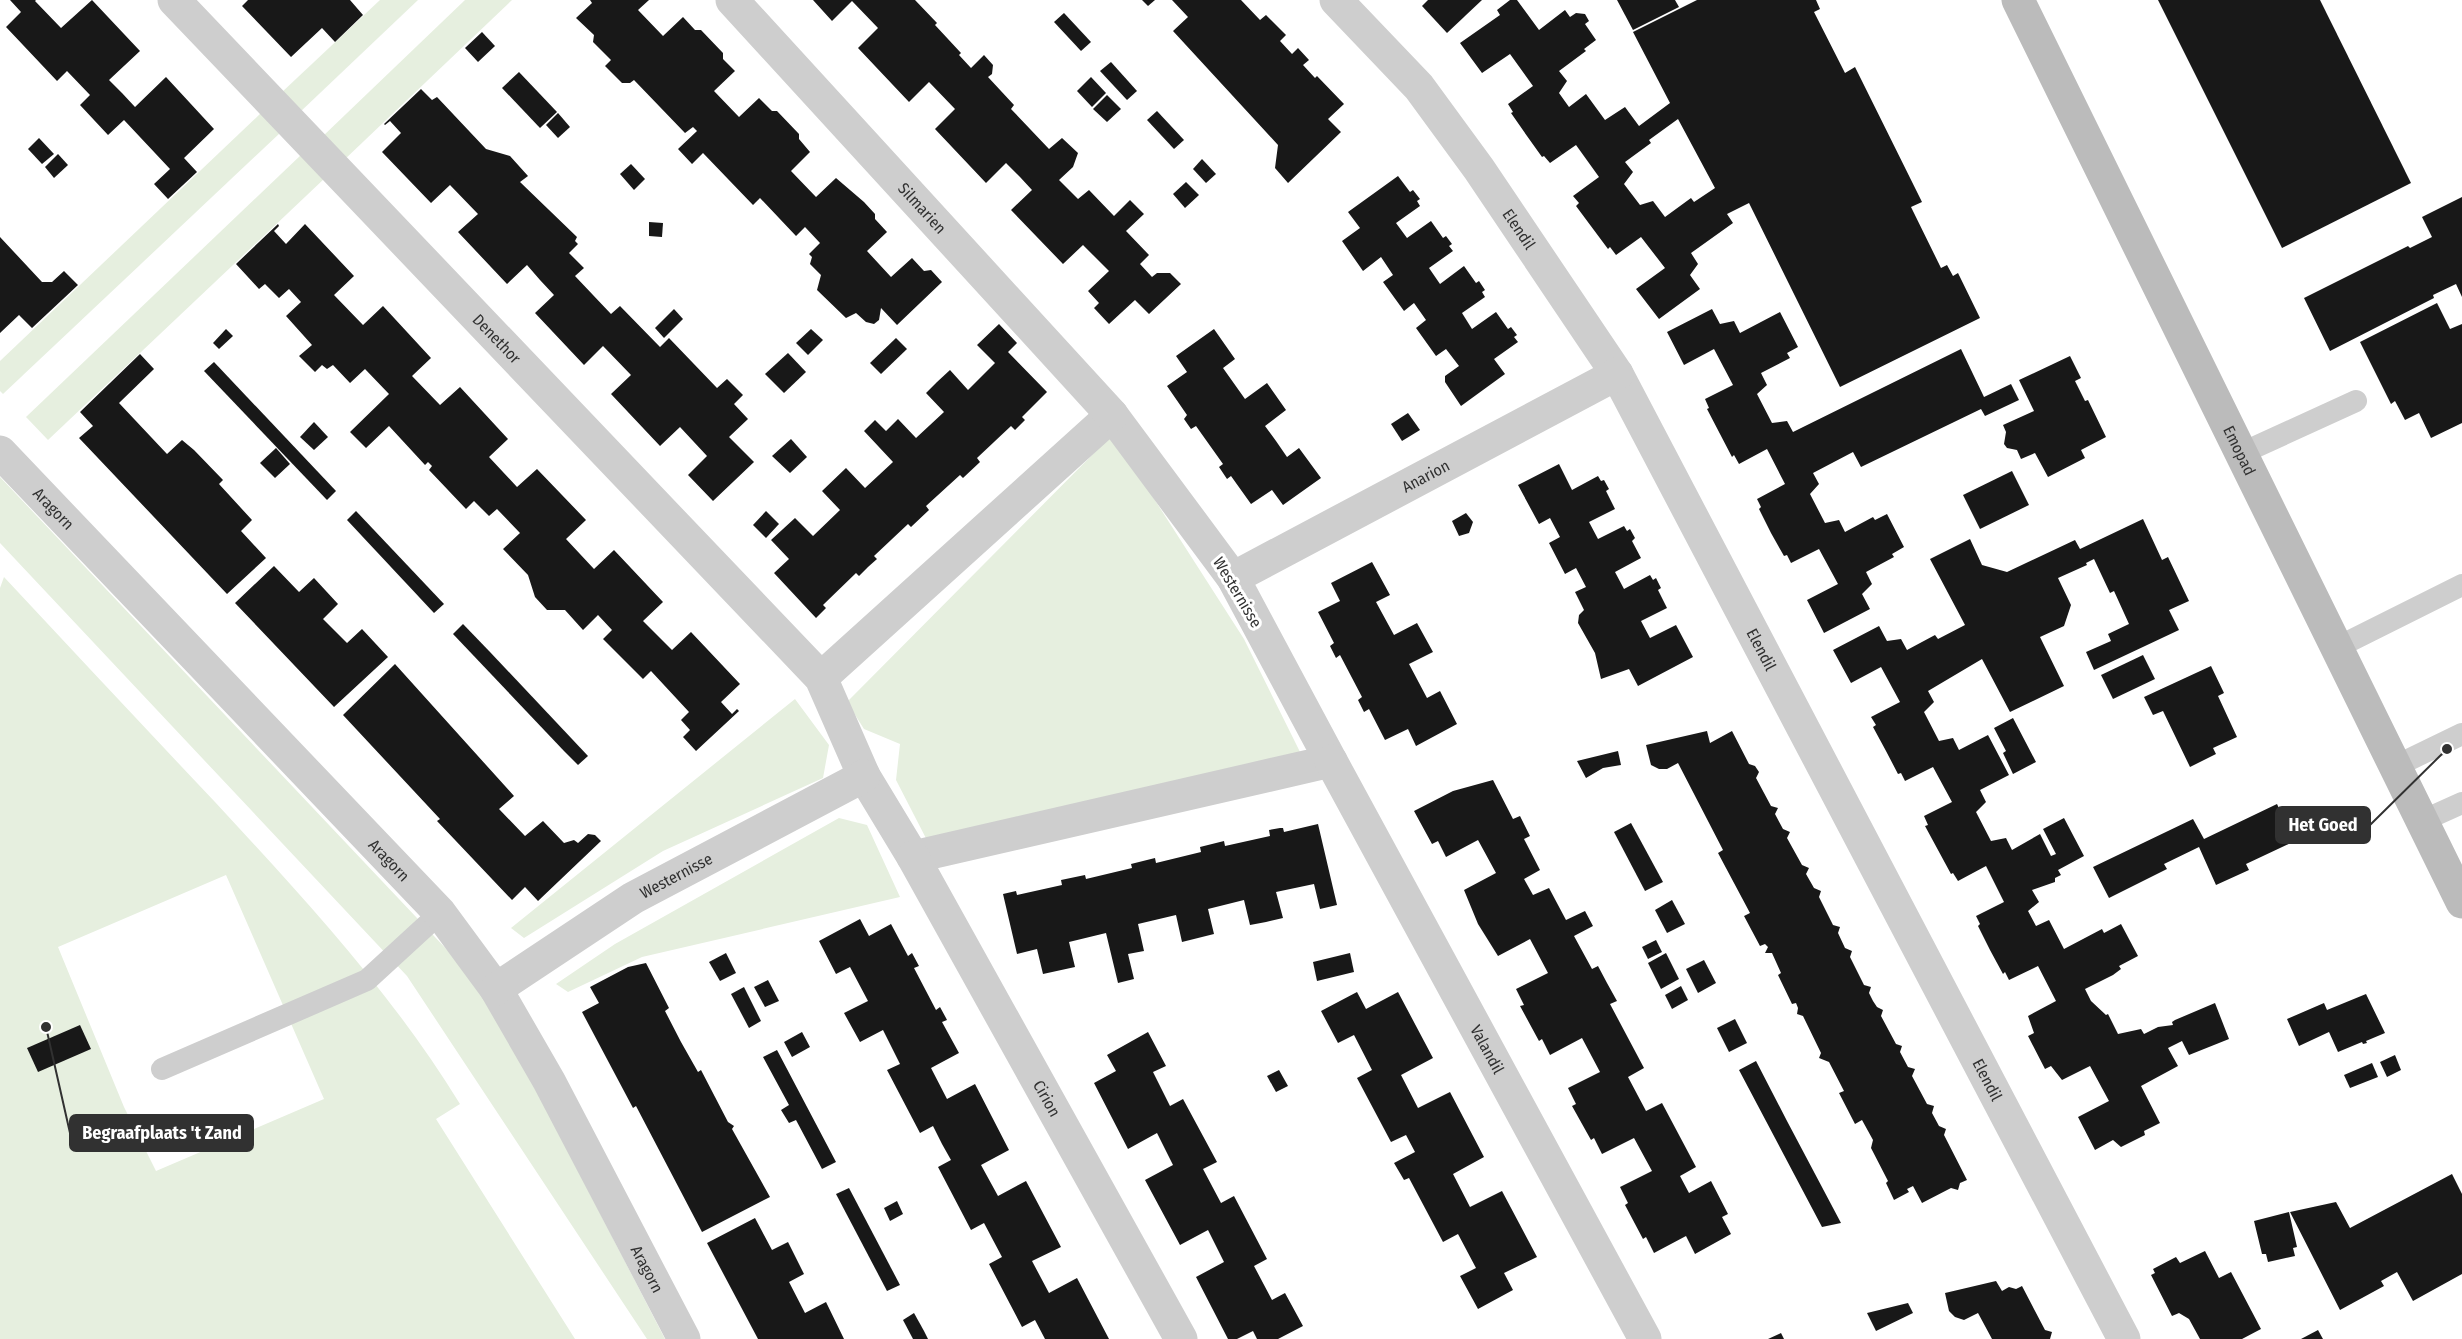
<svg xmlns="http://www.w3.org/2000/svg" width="2462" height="1339" font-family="'Fira Sans Condensed',sans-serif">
	<rect width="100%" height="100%" fill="#fff"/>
	<!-- green -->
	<g fill="#e6efdf" fill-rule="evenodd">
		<polygon points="380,0 418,0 299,113 280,94"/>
		<polygon points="465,0 512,0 343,161 322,137"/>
		<polygon points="261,113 280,133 3,394 0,391 0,361"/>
		<polygon points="302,154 325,178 48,440 26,417"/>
		<polygon points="1110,437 1133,466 1244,639 1302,756 931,848 896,780 900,744 864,729 847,702"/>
		<polygon points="0,477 451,954 497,1014 665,1339 647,1339 407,976 0,543"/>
		<path d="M4 577C74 652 144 727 215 802 303 897 392 993 460 1104L436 1119 575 1339H0V588ZM226 875 324 1099 156 1171 124 1107 58 947Z"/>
		<polygon points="795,699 829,745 823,778 663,851 524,938 511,928"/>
		<polygon points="839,818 867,825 900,897 642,957 568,992 556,984 615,944"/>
	</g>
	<!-- building -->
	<g fill="#181818" fill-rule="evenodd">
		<polygon points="10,0 36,0 35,1 61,28 92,0 140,51 109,80 122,93 135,107 166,77 214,129 184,158 197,172 168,199 154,184 170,169 124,120 108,135 80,105 90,95 67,71 57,81 6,27 21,12"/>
		<polygon points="248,0 350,0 363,15 335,42 322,28 291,57 242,6"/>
		<polygon points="590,0 649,0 638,10 663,36 683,17 695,30 701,30 723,53 723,59 735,71 714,91 739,117 759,98 772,111 777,111 799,134 799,139 810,152 791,171 816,197 836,178 864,202 875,214 875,219 887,232 867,251 891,277 912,258 924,271 931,270 942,282 897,325 881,308 879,320 874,324 866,322 856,313 846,318 817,290 821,275 810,264 812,257 809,254 820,243 805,227 796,236 760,198 753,205 703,153 692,164 678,149 697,131 693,127 685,133 634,80 630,83 622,83 605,66 611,60 593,42 594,35 576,18 592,3"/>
		<polygon points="813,0 915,0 937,23 935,25 961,53 959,55 971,68 984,55 993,65 992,74 988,77 1014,105 1011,109 1049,149 1062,138 1078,153 1073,167 1059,180 1078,199 1089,190 1114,216 1130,200 1144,214 1126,231 1149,255 1140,264 1152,277 1157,273 1170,273 1181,284 1149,314 1135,300 1109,324 1094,308 1099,303 1088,291 1109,271 1083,245 1063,264 1011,210 1032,190 1020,177 1006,163 986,183 935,129 955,109 929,82 909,102 858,48 878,28 852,1 832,21"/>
		<polygon points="1142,0 1155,0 1148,6"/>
		<polygon points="1172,0 1241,0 1260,20 1266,15 1286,35 1280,41 1292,54 1298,48 1309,60 1303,65 1315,78 1317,76 1344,104 1328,119 1341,132 1288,183 1275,168 1278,145 1173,31 1188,17"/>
		<polygon points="1428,0 1482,0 1447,33 1422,6"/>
		<path d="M1510 0H1517L1539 30 1565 10 1570 17 1576 13 1585 14 1589 21 1585 24 1596 40 1584 49 1586 51 1559 71 1567 81 1559 93 1569 107 1586 94 1605 120 1625 107 1639 126 1670 103 1633 32 1697 0H1816L1820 9 1814 12 1845 73 1855 67 1922 202 1911 207 1941 268 1947 265 1953 276 1958 273 1980 318 1840 387 1749 203 1727 214 1733 223 1691 253 1698 264 1690 275 1700 289 1659 319 1636 289 1665 268 1641 237 1616 255 1610 247 1608 249 1576 206 1579 203 1573 196 1599 177 1576 145 1550 163 1544 156 1542 157 1527 136 1511 113 1513 112 1508 104 1533 86 1510 54 1482 73 1460 43 1500 15 1497 10ZM1678 119 1715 188 1694 202 1691 198 1665 217 1653 201 1640 205 1624 184 1633 172 1625 162 1651 143 1649 140Z"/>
		<polygon points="1617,0 1675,0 1679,7 1633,30"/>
		<polygon points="2158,0 2320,0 2411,183 2282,248"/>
		<polygon points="1064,13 1091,42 1081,51 1054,22"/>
		<polygon points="482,32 495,46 478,62 465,48"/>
		<polygon points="1111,62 1137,91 1127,100 1100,71"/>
		<polygon points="519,72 557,112 540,128 502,88"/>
		<polygon points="1091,77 1106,93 1092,107 1077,91"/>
		<polygon points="421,89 432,100 437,97 486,149 510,156 528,176 520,182 577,237 575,241 578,244 569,253 584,268 575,276 611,314 620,306 660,347 669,338 717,388 727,379 743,395 734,404 748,419 729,437 754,462 713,501 688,475 707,456 680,427 660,446 611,394 631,375 603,346 584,365 535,313 554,295 540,280 527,265 507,284 458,232 478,214 450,185 431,203 382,152 401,133 390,121 385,125 384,124"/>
		<polygon points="1107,95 1121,109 1107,122 1093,109"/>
		<polygon points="1157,111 1184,140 1174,149 1147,120"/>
		<polygon points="558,113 570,127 558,138 546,125"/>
		<polygon points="39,138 54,154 42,164 28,149"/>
		<polygon points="58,154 68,165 54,178 45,167"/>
		<polygon points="1202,159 1216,174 1206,183 1193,169"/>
		<polygon points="631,164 645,179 634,190 620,174"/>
		<polygon points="1398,176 1410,192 1413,190 1420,199 1417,201 1420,206 1396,223 1407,238 1431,221 1443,238 1446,236 1452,244 1449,246 1453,251 1429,268 1440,284 1464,266 1476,283 1479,281 1485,290 1482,292 1485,297 1462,313 1472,329 1496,312 1508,329 1511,327 1517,335 1514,337 1518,342 1494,359 1505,374 1461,406 1445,382 1445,376 1459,366 1446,349 1436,356 1416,328 1426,320 1414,303 1404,311 1383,282 1393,275 1381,257 1363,271 1342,241 1360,228 1348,212"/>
		<polygon points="1186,182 1199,195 1185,208 1173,194"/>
		<polygon points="2462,197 2462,297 2456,284 2433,295 2434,298 2330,351 2304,298 2408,246 2410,248 2432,237 2422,217"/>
		<polygon points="649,222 663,223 662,237 649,236"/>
		<polygon points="278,224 279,226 274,231 286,244 305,224 354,276 334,295 363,325 383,306 431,358 412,376 440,405 460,387 508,439 489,457 517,487 537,469 586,520 566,539 594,569 614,550 663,602 643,621 672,650 691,632 740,684 721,702 732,714 737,709 739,711 696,751 683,737 690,730 681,720 689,712 651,671 643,679 603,639 612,630 598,615 583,630 565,610 547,610 535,597 528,575 503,549 520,533 497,509 489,516 474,501 466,509 429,470 432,466 428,462 425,465 389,426 366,448 350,432 389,394 365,369 350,383 333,365 327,369 322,365 315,372 299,356 312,345 286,316 301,302 289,289 279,298 265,284 259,289 236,264"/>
		<polygon points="0,237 42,282 52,282 64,271 78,285 32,328 19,315 0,333"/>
		<polygon points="2437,303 2450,329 2462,324 2462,423 2431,438 2419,413 2405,420 2395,401 2391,404 2360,342"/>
		<polygon points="674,309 683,319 664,338 655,328"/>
		<polygon points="1712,309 1720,324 1734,321 1740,333 1780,312 1798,347 1787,353 1790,358 1761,373 1767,385 1757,394 1772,423 1787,421 1793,432 1961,349 1984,397 2011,384 2019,400 1985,416 1981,409 1861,467 1853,452 1813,473 1819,484 1810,494 1825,523 1839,520 1845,532 1873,517 1875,520 1887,514 1904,547 1892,554 1894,557 1866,572 1872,584 1862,594 1870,609 1824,633 1807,600 1838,584 1819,549 1791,563 1787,555 1784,556 1771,533 1759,509 1761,507 1757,499 1785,484 1767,449 1739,464 1734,455 1732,457 1707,409 1709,408 1705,399 1733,385 1714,349 1684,365 1667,332"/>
		<polygon points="999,324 1017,343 1008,352 1047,392 1022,417 1025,420 1015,430 1011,426 977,458 980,462 963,478 960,475 926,506 929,510 911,527 908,524 874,556 877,559 868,567 859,576 856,573 823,605 826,608 816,618 774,573 789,559 771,540 795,518 813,536 840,510 822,491 846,468 865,488 893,462 864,431 875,420 886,431 898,419 916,438 944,412 926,393 937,382 950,370 968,390 995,363 977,345"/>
		<polygon points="226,329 233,336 219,349 213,343"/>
		<polygon points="811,329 823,340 808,355 796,343"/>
		<polygon points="1214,329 1235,359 1223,368 1245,399 1267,383 1286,410 1265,426 1276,441 1287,457 1299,448 1321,478 1283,505 1272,490 1251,504 1231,476 1227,479 1219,467 1223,464 1196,426 1191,429 1184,419 1187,415 1167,386 1187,372 1176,356"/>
		<polygon points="896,338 907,349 881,374 870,363"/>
		<polygon points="788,353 806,372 784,393 765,374"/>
		<polygon points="140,354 154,369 119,403 167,454 182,440 194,450 223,480 219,484 252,520 241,531 266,558 227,594 79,438 93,426 80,412"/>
		<polygon points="2070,356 2081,378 2075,381 2085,401 2088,400 2106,437 2081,450 2085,458 2048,477 2035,453 2021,459 2017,450 2007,448 2004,444 2006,432 2003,425 2034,411 2019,380"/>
		<polygon points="214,362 336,491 327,500 204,371"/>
		<polygon points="1408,413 1420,430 1402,441 1391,424"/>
		<polygon points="314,422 328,437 314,450 300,437"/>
		<polygon points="791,439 807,457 790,473 772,456"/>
		<polygon points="276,448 290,464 275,478 260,463"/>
		<polygon points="1559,464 1572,490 1598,476 1601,481 1604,480 1609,489 1606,491 1615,509 1589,522 1598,539 1624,526 1627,531 1630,529 1635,538 1632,541 1641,558 1615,572 1624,589 1650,575 1653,580 1656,578 1661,588 1658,590 1667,608 1641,621 1650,638 1676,625 1693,657 1638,686 1629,669 1601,679 1595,653 1578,623 1579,615 1584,610 1575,592 1586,587 1576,568 1565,574 1549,543 1560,537 1550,518 1539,524 1518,485"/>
		<polygon points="2012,471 2029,505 1980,529 1963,495"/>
		<polygon points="356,511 444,604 434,613 347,520"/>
		<polygon points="766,511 779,524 766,538 753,525"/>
		<polygon points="1466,513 1473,522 1469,533 1459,536 1452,521"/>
		<polygon points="2143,519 2162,560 2168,557 2189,601 2169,610 2179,630 2094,670 2086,652 2111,641 2108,634 2129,624 2114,591 2110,593 2094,559 2086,563 2087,565 2058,578 2071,605 2064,626 2040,637 2064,686 2010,712 1982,659 1928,691 1934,702 1924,712 1939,741 1953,738 1959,750 1988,735 2009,775 1980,790 1986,802 1976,812 1991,841 2006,838 2012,850 2040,834 2051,856 2056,854 2043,829 2064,818 2084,856 2058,870 2061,875 2055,878 2055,882 2032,890 2039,902 2028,911 2036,926 2049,920 2064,949 2102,929 2104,933 2121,924 2138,956 2119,966 2121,969 2113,975 2085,989 2091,1001 2106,1015 2108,1014 2118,1034 2141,1029 2144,1034 2158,1027 2173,1025 2172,1022 2175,1020 2215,1003 2229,1039 2189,1055 2182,1041 2168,1048 2178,1066 2141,1086 2160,1123 2144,1131 2145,1135 2121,1147 2113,1140 2095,1150 2078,1117 2109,1101 2090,1066 2062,1080 2051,1066 2045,1069 2028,1036 2034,1033 2028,1016 2056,1001 2038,966 2009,980 2005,972 2003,974 1990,950 1978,926 1980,924 1976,916 2004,902 1986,866 1958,881 1953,873 1951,874 1925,826 1928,825 1924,816 1952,802 1933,767 1905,781 1901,773 1898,774 1886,751 1873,727 1876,725 1871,717 1900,702 1881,667 1851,683 1833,650 1879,626 1887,641 1901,639 1907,650 1935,635 1938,639 1965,625 1930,559 1970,539 1982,565 2007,572 2075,540 2080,549"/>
		<polygon points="1372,562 1390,595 1376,602 1394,635 1417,623 1433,652 1409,664 1427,698 1440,691 1457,724 1416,746 1408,729 1385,740 1369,709 1364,712 1358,700 1362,697 1340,655 1336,658 1330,646 1334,643 1318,612 1340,601 1331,583"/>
		<polygon points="274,566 299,592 314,578 338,604 323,619 347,643 362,629 388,657 334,707 235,603"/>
		<polygon points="463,624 490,652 588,756 578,765 564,751 453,634"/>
		<polygon points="2143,655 2155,679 2113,699 2101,675"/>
		<polygon points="395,664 514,796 499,809 525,836 543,821 564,843 574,840 578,843 588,834 595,835 601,841 538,901 525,887 512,900 437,821 440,819 343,715"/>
		<polygon points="2211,666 2224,693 2218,696 2237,737 2213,748 2216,754 2190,767 2163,711 2153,715 2144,697"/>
		<polygon points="2013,718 2036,762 2013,774 2003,753 2006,751 1994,728"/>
		<polygon points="1707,731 1710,743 1732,731 1749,764 1755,766 1759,772 1756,778 1771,806 1778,808 1775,814 1783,829 1790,832 1787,838 1802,865 1809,868 1806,874 1814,888 1821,891 1819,897 1833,925 1840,927 1838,933 1845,948 1852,951 1850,957 1864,985 1871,987 1869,993 1873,1001 1877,1007 1883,1010 1881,1016 1896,1044 1902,1046 1900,1052 1908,1067 1915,1069 1912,1076 1927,1104 1934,1106 1932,1113 1939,1126 1946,1129 1944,1135 1967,1180 1960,1183 1958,1190 1951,1188 1922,1203 1913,1186 1907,1189 1909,1192 1894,1200 1886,1183 1888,1181 1871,1148 1873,1140 1862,1120 1855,1124 1839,1093 1844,1091 1829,1062 1819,1058 1821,1053 1803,1016 1797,1014 1798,1008 1796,1003 1792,1004 1778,975 1781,973 1772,953 1765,953 1768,947 1765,944 1760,946 1744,916 1750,913 1718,853 1723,850 1678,763 1667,769 1659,769 1651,765 1646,745"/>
		<polygon points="1618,751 1621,765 1603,768 1586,778 1577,761"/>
		<polygon points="1493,780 1513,819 1520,816 1530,836 1524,839 1540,870 1524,879 1533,895 1549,888 1566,920 1585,911 1593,926 1574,936 1592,969 1598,966 1607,983 1617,1001 1610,1004 1644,1068 1628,1077 1646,1111 1662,1103 1696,1167 1680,1176 1689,1193 1711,1181 1728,1214 1722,1217 1731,1234 1695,1254 1686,1236 1654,1253 1646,1237 1643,1239 1625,1205 1628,1203 1620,1187 1652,1171 1634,1138 1602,1154 1594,1138 1591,1140 1572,1106 1576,1104 1568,1088 1600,1072 1582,1038 1550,1055 1542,1039 1539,1041 1520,1006 1524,1005 1516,989 1548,973 1530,939 1498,956 1478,924 1464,890 1496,873 1478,840 1446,857 1438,841 1432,844 1414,811 1453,791"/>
		<polygon points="2277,804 2284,819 2290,821 2296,834 2293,839 2295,841 2246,864 2249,870 2216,885 2199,847 2164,864 2167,869 2109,898 2093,867 2193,819 2204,839"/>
		<polygon points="1631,823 1663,882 1645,891 1614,832"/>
		<polygon points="1318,824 1337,905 1320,909 1314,884 1276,892 1283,918 1266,922 1250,925 1244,900 1208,909 1214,934 1182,942 1176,915 1138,924 1144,951 1128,954 1134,979 1118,983 1106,933 1069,942 1075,967 1043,974 1037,949 1017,954 1003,894 1016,891 1017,895 1062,885 1061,880 1085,875 1086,879 1132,868 1131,864 1155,858 1156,863 1201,852 1200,847 1224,841 1225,846 1270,836 1269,830 1280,828 1283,828 1284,832"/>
		<polygon points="1672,900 1685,924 1667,933 1655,910"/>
		<polygon points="860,919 869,936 891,924 908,956 912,953 919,966 914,968 936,1010 940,1007 946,1018 947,1020 942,1022 959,1053 931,1068 947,1099 975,1084 1009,1150 981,1165 998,1196 1026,1181 1061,1247 1032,1261 1049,1293 1077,1278 1109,1339 1045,1339 1035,1320 1022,1327 989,1264 1002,1257 984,1223 971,1230 938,1167 951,1160 942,1144 933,1126 920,1133 887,1070 900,1064 883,1030 860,1042 844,1013 868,1001 850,967 836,974 819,941"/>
		<polygon points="1656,940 1662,952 1648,959 1642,947"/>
		<polygon points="726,953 736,973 720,981 709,962"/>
		<polygon points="1350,953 1354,972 1317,981 1313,962"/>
		<polygon points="1666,953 1679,979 1661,989 1648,963"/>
		<polygon points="1704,960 1716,983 1698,993 1686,969"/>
		<polygon points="646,963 669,1008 665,1011 681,1042 698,1072 701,1070 728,1122 734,1126 732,1129 770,1197 702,1232 636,1106 633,1108 582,1012 599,1003 590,987 628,967"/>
		<polygon points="768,980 779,1001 765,1007 754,987"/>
		<polygon points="1681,986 1688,1000 1672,1009 1665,995"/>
		<polygon points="744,987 761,1021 749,1028 731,994"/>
		<polygon points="1357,992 1366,1009 1398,992 1433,1058 1401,1075 1418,1108 1450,1092 1484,1157 1453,1174 1470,1207 1502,1191 1537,1257 1504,1273 1513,1290 1478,1309 1460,1276 1476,1268 1458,1234 1443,1242 1409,1178 1404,1180 1394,1163 1415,1152 1406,1135 1391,1142 1357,1078 1372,1070 1354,1035 1338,1043 1321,1011"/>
		<polygon points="2366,994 2385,1033 2366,1041 2367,1043 2363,1044 2362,1042 2338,1052 2329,1032 2299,1046 2287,1019 2324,1003 2327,1010"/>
		<polygon points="1735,1019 1747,1043 1729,1052 1717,1028"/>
		<polygon points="80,1025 91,1049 38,1072 27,1048"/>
		<polygon points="802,1032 810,1047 792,1057 784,1042"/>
		<polygon points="1148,1032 1166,1066 1153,1072 1170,1106 1183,1099 1217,1162 1203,1169 1221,1203 1234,1196 1267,1259 1254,1266 1272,1300 1285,1293 1303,1326 1278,1339 1257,1339 1253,1331 1237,1339 1228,1339 1196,1277 1224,1262 1208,1230 1180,1245 1145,1180 1173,1165 1157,1133 1128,1149 1094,1083 1116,1071 1107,1055"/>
		<polygon points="777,1050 836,1162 822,1169 796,1120 789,1123 781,1110 789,1105 763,1057"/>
		<polygon points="2395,1055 2401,1070 2387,1077 2380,1062"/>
		<polygon points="1756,1061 1787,1121 1841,1223 1822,1227 1739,1070"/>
		<polygon points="2372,1063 2378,1077 2350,1088 2344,1075"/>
		<polygon points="1279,1070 1288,1086 1276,1092 1267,1076"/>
		<polygon points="2452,1174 2462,1194 2462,1274 2413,1301 2397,1272 2381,1281 2384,1286 2340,1310 2290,1212 2336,1202 2350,1228"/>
		<polygon points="849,1188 900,1285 887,1291 836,1194"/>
		<polygon points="897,1201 903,1214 890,1221 884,1208"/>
		<polygon points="2289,1212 2297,1247 2293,1248 2295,1256 2268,1262 2266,1254 2262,1254 2254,1221"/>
		<polygon points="755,1218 772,1250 788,1242 804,1274 789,1282 805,1313 826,1302 844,1339 758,1339 707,1243"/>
		<polygon points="2205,1251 2219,1278 2231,1272 2261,1329 2242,1339 2200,1339 2189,1319 2179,1313 2172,1316 2151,1275 2155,1273 2153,1269 2176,1257 2180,1263"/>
		<polygon points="1996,1281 2002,1291 2009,1287 2016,1289 2022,1286 2045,1330 2052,1332 2050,1339 1992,1339 1978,1313 1964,1320 1955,1317 1949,1311 1945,1293"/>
		<polygon points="1908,1303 1913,1313 1876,1331 1867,1313"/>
		<polygon points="914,1313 924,1331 928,1339 913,1339 903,1320"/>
		<polygon points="2318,1330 2323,1339 2301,1339"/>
		<polygon points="1781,1333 1784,1339 1768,1339"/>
	</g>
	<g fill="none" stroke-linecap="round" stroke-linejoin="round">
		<!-- lane -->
		<g stroke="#cecece" stroke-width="22">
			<polyline points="2240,454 2356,401"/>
			<polyline points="2336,648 2462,585"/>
			<polyline points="2394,767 2462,734"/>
			<polyline points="2422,821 2462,803"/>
			<polyline points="162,1069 367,980 440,913"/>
		</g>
		<!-- street -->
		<g stroke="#cecece" stroke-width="33">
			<path id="s1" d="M174 0 821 678 864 776 913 857 1331 761 1233 578 1112 415 821 678"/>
			<path id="s2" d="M732 0 1112 415"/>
			<path id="s3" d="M1336 0 1419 87 1479 169 1617 374 2124 1339"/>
			<path id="s4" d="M0 452 440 913 496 989 549 1081 684 1339"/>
			<path id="s5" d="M1233 578 1617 374"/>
			<path id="s6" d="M1331 761 1645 1339"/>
			<path id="s7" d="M913 857 1181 1339"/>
			<path id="s8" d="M496 989 633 898 864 776"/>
		</g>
		<!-- secondary -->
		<path stroke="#bbb" stroke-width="33" id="s9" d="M2018 0 2462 902"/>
	</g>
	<g text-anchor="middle" stroke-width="6" stroke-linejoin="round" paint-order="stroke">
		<!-- street labels -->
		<g font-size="16" fill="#313131" stroke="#fff">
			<text dy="6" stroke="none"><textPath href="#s2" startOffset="282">Silmarien</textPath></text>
			<text dy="6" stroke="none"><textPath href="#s3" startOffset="294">Elendil</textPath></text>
			<text dy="6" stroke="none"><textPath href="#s1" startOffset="468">Denethor</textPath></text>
			<text dy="6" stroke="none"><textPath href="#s9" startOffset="502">Emopad</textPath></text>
			<text dy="6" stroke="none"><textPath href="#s5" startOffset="218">Anarion</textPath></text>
			<text dy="6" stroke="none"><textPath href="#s4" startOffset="78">Aragorn</textPath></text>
			<text transform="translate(1238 592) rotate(59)" y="6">Westernisse</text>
			<text dy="6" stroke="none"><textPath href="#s3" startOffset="780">Elendil</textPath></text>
			<text dy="6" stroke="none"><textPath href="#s4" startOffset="564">Aragorn</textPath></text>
			<text dy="6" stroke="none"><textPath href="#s8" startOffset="213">Westernisse</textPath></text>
			<text dy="6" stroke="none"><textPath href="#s6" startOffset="328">Valandil</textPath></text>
			<text dy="6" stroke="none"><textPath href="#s3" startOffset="1266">Elendil</textPath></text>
			<text dy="6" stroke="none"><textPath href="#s7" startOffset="276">Cirion</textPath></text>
			<text dy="6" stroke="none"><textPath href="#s4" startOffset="1050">Aragorn</textPath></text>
		</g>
	</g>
	<!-- callouts -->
	<path fill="none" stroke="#313131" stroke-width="2" d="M2447 749L2370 825M46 1027L70 1133"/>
	<g fill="#313131" stroke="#fff" stroke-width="2">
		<circle cx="2447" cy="749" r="6"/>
		<circle cx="46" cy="1027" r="6"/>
	</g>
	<g fill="#313131" stroke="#313131" stroke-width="2">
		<rect x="2276" y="807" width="94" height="36" rx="6"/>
		<rect x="70" y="1115" width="183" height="36" rx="6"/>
	</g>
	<g font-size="18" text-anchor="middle" font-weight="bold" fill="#fff">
		<text x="2323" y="831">Het Goed</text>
		<text x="162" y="1139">Begraafplaats 't Zand</text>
	</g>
</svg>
